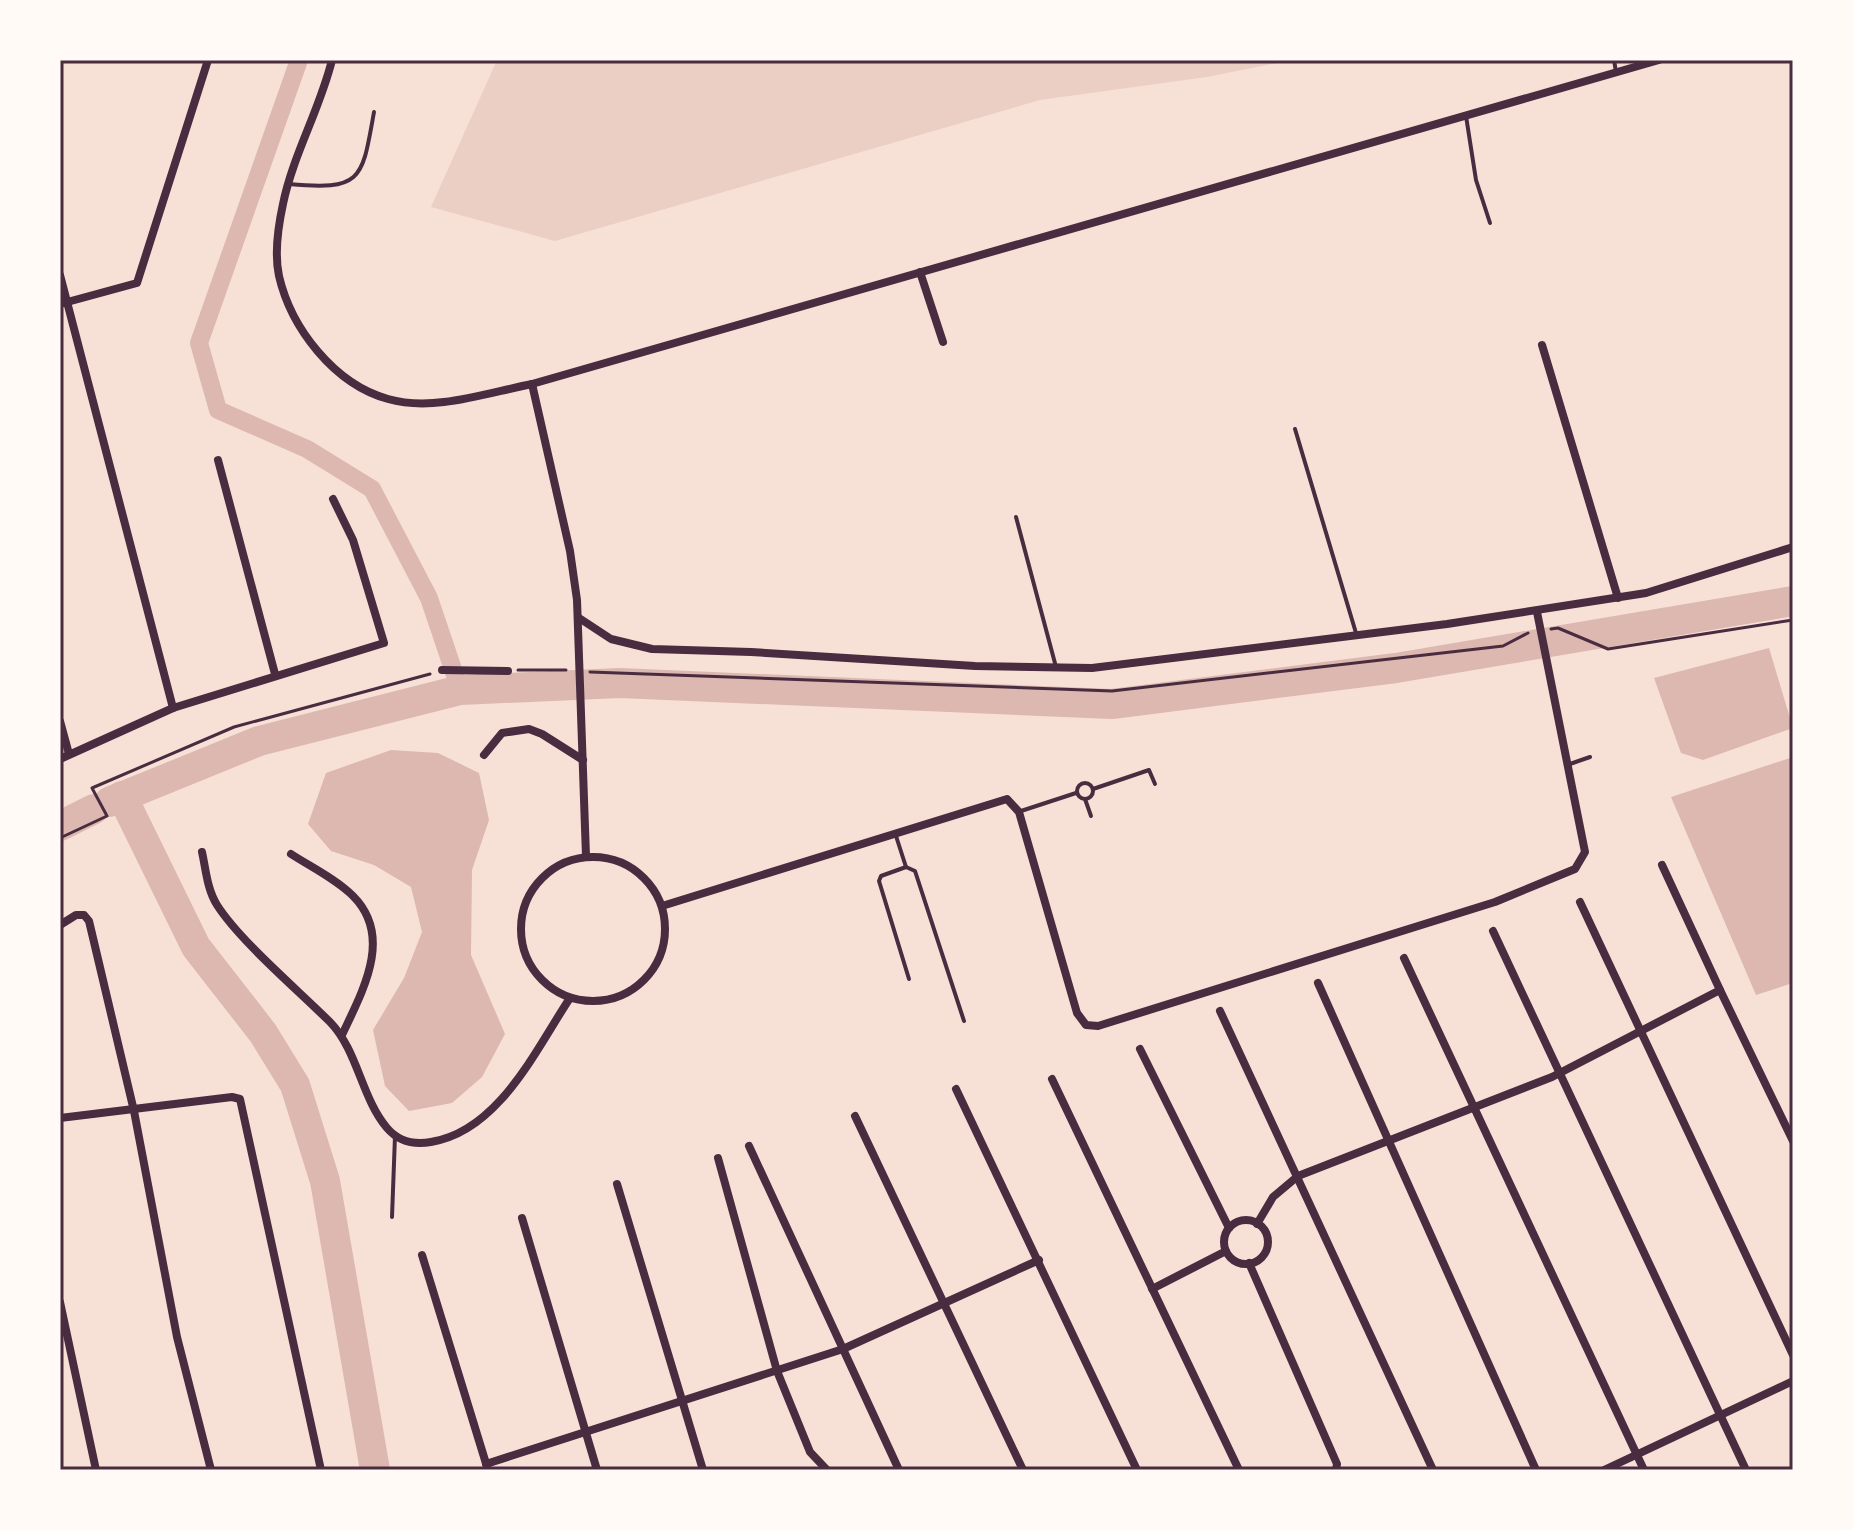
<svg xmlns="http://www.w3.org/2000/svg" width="1853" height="1530" font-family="'Work Sans',sans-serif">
	<rect width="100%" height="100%" fill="#f7e1d7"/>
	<!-- green -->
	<polygon fill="#ebcfc5" points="497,60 1292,60 1207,77 1040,100 555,241 431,207"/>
	<!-- water -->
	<g fill="#dcb8b0">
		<polygon points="1769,648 1793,728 1703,760 1681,753 1654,678"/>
		<polygon points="391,750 438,753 479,773 489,820 472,870 471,955 505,1034 482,1077 452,1103 409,1111 385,1086 373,1030 404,978 422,932 411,887 374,865 331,851 308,824 326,773"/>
		<polygon points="1793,757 1793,983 1756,995 1671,797"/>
	</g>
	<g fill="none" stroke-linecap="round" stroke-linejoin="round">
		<!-- canal -->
		<polyline stroke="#dcb8b0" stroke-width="18" points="299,60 199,343 218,410 307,449 372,489 429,598 460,690"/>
		<!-- river -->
		<g stroke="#dcb8b0" stroke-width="30">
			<polyline points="122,796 196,947 263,1033 295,1085 325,1181 375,1470"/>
			<polyline points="109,802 259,741 460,690 620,683 1112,704 1396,668 1793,601"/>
			<polyline points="60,826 94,809"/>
		</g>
		<!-- path -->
		<g stroke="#4a2c40" stroke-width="3">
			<polyline points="1551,629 1558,628 1608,649 1793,620"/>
			<polyline points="518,670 566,670"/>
			<polyline points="590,672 1112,691 1503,646 1528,633"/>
			<polyline points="60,838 107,816 92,788 234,727 430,674"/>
		</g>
		<!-- service -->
		<g stroke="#4a2c40" stroke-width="4">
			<polyline points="1614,60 1616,72"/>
			<polyline points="1466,116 1476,180 1490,223"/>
			<path d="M289 184C363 191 362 179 374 112"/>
			<polyline points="1295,429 1356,633"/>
			<polyline points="1016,517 1056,667"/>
			<polyline points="1570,764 1590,757"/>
			<circle cx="1085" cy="791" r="8"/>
			<polyline points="1093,789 1149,770 1155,784"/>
			<polyline points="1085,799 1091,816"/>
			<polyline points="1021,811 1076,793"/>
			<polyline points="896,836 906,867 915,871 964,1021"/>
			<polyline points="906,867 881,876 879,881 909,979"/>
			<polyline points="392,1217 395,1136"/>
		</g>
		<!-- minor -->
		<g stroke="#4a2c40" stroke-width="8">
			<path d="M332 60C320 109 293 155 283 204 278 227 274 253 279 276 291 328 334 384 388 399 434 412 486 393 532 384L1659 60"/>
			<polyline points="920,272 943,342"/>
			<polyline points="60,275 173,708"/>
			<polyline points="60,304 137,283 208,60"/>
			<polyline points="1542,345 1618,598"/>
			<polyline points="532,384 570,551 577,600 586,856"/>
			<polyline points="218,460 275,674"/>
			<polyline points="579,618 611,639 652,649 751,652 975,666 1092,668 1447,624 1646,593 1793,547"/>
			<polyline points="442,670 508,671"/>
			<polyline points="60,721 69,754"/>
			<polyline points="484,755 502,733 529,729 542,734 583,760"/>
			<polyline points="60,759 173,708 384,643 353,540 333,499"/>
			<path d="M202 852C206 870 207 889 217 905 240 941 298 990 330 1022 358 1051 361 1097 387 1128 399 1142 414 1145 431 1142 499 1131 536 1049 570 998"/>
			<path d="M291 854C311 867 336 879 353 896 394 937 362 992 342 1035"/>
			<circle cx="593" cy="929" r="72"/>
			<polyline points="1662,865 1720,990"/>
			<polyline points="1580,902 1793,1355"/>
			<polyline points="662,906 1007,799 1019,812 1077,1013 1086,1025 1098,1026 1495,902 1575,869 1585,852 1537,612"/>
			<polyline points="60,925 76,915 84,915 89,921 134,1111 177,1337 211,1470"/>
			<polyline points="1493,931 1746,1470"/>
			<polyline points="1404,958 1644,1470"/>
			<polyline points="1318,983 1536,1470"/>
			<polyline points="1220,1011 1433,1470"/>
			<polyline points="1140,1049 1229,1228"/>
			<polyline points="1052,1079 1239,1470"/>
			<polyline points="956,1089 1137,1470"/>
			<polyline points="855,1116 1023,1470"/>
			<polyline points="60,1118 232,1097 240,1099 321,1470"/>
			<polyline points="749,1146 899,1470"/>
			<polyline points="718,1158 777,1371 810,1452 827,1470"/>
			<polyline points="617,1184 703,1470"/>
			<polyline points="522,1218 597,1470"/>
			<circle cx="1246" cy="1242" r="22"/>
			<polyline points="1257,1224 1273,1197 1298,1176 1552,1077 1720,990 1793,1141"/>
			<polyline points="422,1255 488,1470"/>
			<polyline points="1249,1263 1337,1464 1336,1470"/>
			<polyline points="1152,1289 1226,1251"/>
			<polyline points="60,1302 96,1470"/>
			<polyline points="486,1464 843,1349 1039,1260"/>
			<polyline points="1604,1470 1793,1381"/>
		</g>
	</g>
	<!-- border -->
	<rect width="1853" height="1530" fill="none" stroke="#fffaf5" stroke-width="124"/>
	<rect x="62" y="62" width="1729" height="1406" fill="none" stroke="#4a2c40" stroke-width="3"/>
</svg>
